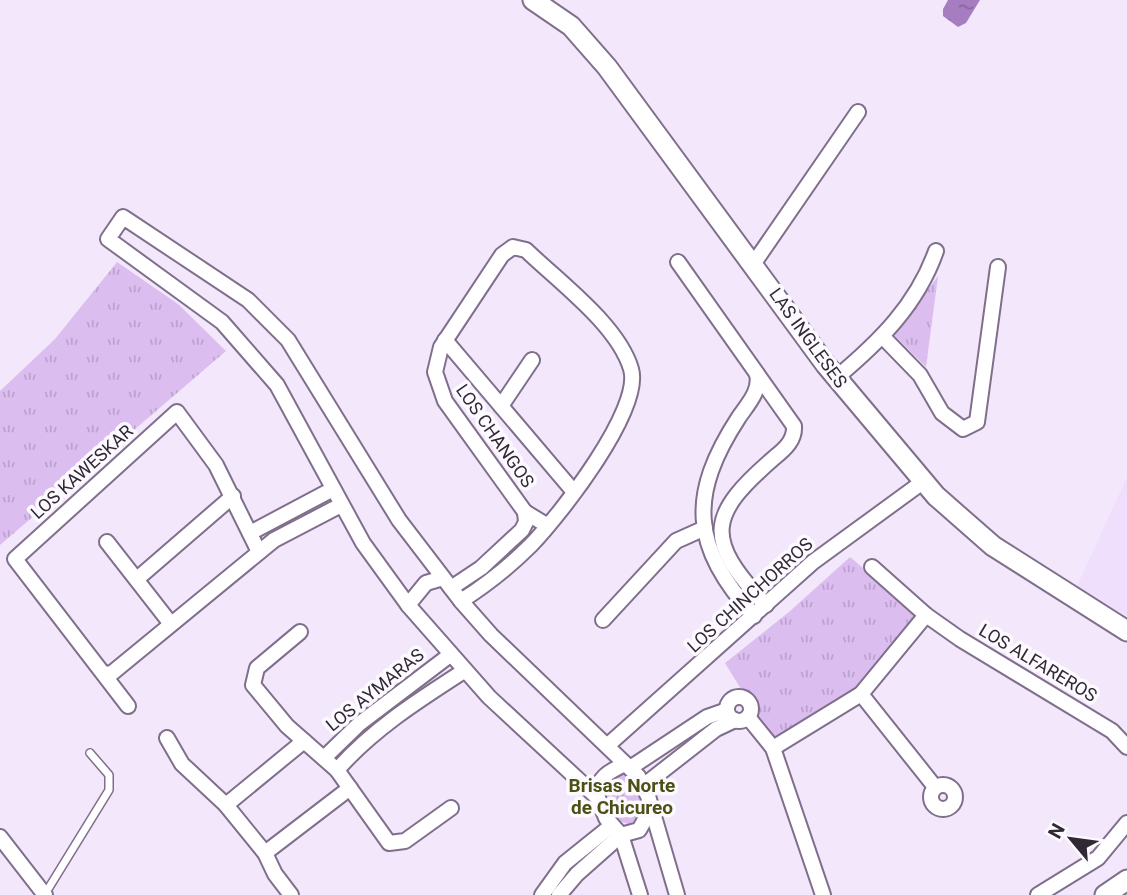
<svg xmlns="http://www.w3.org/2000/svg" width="1127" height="895" font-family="Roboto,sans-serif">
	<defs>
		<pattern id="grass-tufts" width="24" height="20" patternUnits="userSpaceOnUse" patternTransform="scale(1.75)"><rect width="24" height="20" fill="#dbbdef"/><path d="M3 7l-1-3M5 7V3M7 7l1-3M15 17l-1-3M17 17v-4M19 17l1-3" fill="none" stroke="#bca2ce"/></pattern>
		<pattern id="water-ripples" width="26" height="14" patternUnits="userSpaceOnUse" patternTransform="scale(1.75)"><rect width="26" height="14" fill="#a67dc1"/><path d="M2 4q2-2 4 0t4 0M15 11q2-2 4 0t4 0" fill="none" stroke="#88669e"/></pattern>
	</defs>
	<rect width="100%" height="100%" fill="#f3e8fb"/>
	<!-- built -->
	<polygon fill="#f0defd" points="1127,477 1127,616 1077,586"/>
	<!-- grass -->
	<g fill="url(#grass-tufts)">
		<polygon points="117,262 178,304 226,351 0,545 0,391 55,339"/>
		<polygon points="938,276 926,367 894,335"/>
		<polygon points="850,557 917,614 856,691 774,743 725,663 789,612"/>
		<polygon points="621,774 629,777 642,804 638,820 628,824 616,820 605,795 613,779"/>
	</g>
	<!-- water -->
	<polygon fill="url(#water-ripples)" points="948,0 980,0 966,23 958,27 943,16 943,9"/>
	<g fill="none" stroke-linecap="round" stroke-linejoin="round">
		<!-- lane casing -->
		<g stroke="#806f8c" stroke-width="10">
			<polyline id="lane" points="45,894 109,790 109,775 90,753"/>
		</g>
		<!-- street casing -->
		<g stroke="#806f8c" stroke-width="18">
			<g id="street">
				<path d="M678 262 794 426C795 440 785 449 775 457 709 514 702 538 766 605"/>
				<polyline points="754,263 858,112"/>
				<polyline points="884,338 920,375 942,413 963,429 977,422 998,267"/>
				<polyline points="445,340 574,492"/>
				<path d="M836 378C879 342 917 305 936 251"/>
				<polyline points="501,406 532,360"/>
				<polyline points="250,533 333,489"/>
				<polyline points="107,542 171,624"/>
				<polyline points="872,567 926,615 960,639 1112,731 1127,747"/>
				<polyline points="137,579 233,496"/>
				<polyline points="451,588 481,568 522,530 526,522 525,512"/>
				<path d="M461 601C486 585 510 566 531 545 560 515 643 409 631 369 618 325 559 282 526 250L513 247 502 255 441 347 435 372 445 401 525 512 548 526"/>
				<polyline points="408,605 426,583 443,578"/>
				<path d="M754 616C691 546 688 495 739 417 748 404 761 390 757 374"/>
				<polyline points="603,620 676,541 705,528"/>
				<polyline points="300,632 257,668 253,685 287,726 337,770 389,843 405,841 451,808"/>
				<polyline points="105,674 112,673 274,540 341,505"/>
				<polyline points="861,694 935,787"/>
				<circle cx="739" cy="709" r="12"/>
				<polyline points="128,706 15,559 177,412 216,465 259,552"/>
				<polyline points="748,717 773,748 823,895"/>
				<polyline points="167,738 182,764 226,805 265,853 275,874 291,895"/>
				<polyline points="608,745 813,562 924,481"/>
				<polyline points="773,748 861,694 926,615"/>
				<polyline points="325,757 359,724 450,655"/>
				<polyline points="630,768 707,717 727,710"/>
				<path d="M337 770C373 729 419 700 464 671"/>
				<circle cx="943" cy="797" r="12"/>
				<polyline points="643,786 716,729 735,720"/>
				<path d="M598 798C595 778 610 771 625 764"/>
				<polyline points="226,805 304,741"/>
				<polyline points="621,835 639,830 651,809"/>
				<polyline points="0,837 45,895"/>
				<polyline points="265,853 350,788"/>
				<polyline points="542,895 565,863 611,826"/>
				<polyline points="559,895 577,874 621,835"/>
				<polyline points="640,895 621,835 606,818 598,798 489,697 408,605 363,543 277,385 222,322 108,239 123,217 248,300 288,340 399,520 461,601 491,635 638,776 648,796 677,895"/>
				<polyline points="1038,895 1098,858 1127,823"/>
			</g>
		</g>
		<!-- secondary casing -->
		<g stroke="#806f8c" stroke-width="23">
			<g id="secondary">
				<polyline points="533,0 571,26 607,67 826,365 936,496 993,546 1127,631"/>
				<polyline points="1105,895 1127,880"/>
			</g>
		</g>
		<!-- lane -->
		<use href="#lane" stroke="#fff" stroke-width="7"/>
		<!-- street -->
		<use href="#street" stroke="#fff" stroke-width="14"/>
		<!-- secondary -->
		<use href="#secondary" stroke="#fff" stroke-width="19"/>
	</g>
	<g text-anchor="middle" stroke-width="7" stroke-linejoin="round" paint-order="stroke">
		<!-- street labels -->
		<g font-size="18" fill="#302935" stroke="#fcf9ff">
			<text transform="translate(808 338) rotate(54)" y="6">LAS INGLESES</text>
			<text transform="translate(495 436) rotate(55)" y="6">LOS CHANGOS</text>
			<text transform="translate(82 472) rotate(-42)" y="6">LOS KAWESKAR</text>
			<text transform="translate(750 595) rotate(-42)" y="6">LOS CHINCHORROS</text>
			<text transform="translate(1038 663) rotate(31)" y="6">LOS ALFAREROS</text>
			<text transform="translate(375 690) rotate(-39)" y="6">LOS AYMARAS</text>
		</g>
		<!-- neighbourhood labels -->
		<g font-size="19" font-weight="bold" fill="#4d5014" stroke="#fcf9ff">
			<text x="622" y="792">Brisas Norte<tspan x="622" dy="22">de Chicureo</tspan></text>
		</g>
	</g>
	<!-- north arrow -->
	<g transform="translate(1071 839) rotate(299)" stroke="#fcf9ff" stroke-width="5" paint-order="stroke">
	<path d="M0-5L12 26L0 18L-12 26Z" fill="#302935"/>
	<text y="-10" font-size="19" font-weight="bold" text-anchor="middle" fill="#302935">N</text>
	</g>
</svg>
